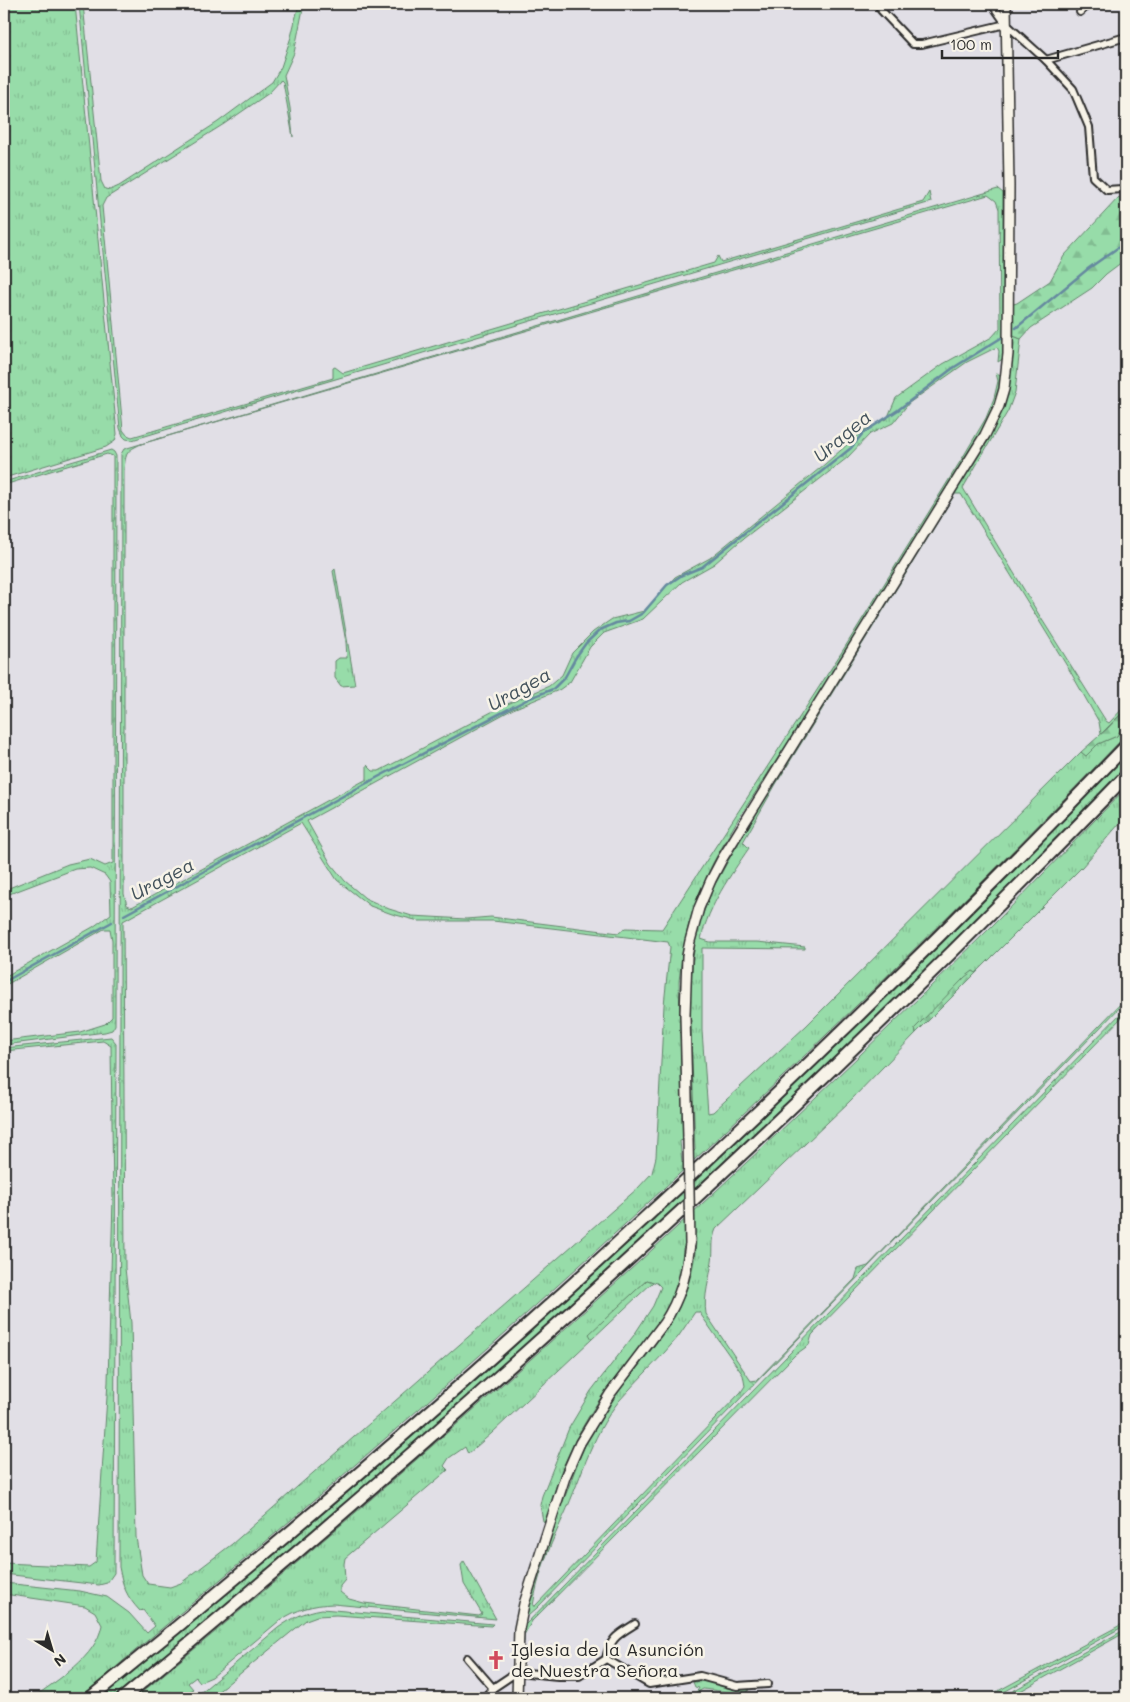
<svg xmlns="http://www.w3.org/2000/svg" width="1130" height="1702" font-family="Mali,sans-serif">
	<defs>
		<pattern id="grass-tufts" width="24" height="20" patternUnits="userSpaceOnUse" patternTransform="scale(1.25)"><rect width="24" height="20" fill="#97dca9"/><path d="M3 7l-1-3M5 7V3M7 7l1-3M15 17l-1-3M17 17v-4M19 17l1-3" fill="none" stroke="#82bd92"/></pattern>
		<pattern id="forest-firs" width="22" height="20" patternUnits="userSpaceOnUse" patternTransform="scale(1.25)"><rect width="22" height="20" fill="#97dca9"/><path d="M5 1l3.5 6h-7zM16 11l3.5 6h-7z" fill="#82bd92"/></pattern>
	</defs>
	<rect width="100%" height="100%" fill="#e1dfe6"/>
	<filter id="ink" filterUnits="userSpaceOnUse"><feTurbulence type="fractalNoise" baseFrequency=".02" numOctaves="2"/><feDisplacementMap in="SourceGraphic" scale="10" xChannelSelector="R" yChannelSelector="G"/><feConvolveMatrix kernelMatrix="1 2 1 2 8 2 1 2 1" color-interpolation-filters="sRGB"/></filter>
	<g filter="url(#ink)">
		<!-- grass -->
		<g fill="url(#grass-tufts)" stroke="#61846a" fill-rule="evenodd">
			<polygon points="4,4 75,4 117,434 115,441 106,447 4,478"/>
			<polygon points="79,4 83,4 101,181 105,189 110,190 119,186 218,122 272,82 281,67 291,37 299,4 304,4 294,53 284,75 290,108 293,137 283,82 281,80 269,93 224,124 106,198 102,206 123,430 127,435 132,437 333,378 333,368 335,367 343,373 714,263 718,256 721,262 923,202 929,192 931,202 228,411 132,440 126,439 123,436 120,428"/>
			<path d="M998 189 1003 193 1004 358 998 362 999 351 997 347 967 362 909 403 893 423 870 434 847 458 739 542 714 564 682 582 643 619 604 633 590 647 570 682 559 690 513 709 307 821 331 864 345 881 365 898 389 909 412 916 466 919 491 917 619 933 625 928 662 929 845 647 963 457 986 418 994 398 998 381 996 373 1001 375 998 397 980 434 833 673 737 821 713 863 698 896 689 923 683 949 679 981 683 1140 680 1141 682 1163 695 1150 690 997 692 967 695 942 702 916 713 888 753 816 989 436 1000 413 1011 335 1021 339 1015 392 1008 411 963 488 1041 618 1106 721 1109 723 1126 705V713L1125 710 1101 734 1099 722 1070 671 961 494H955L776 784 743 842 749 848C730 876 709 905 701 939L710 942H757L805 947V949L702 948V1031L708 1113 713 1112 806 1026 1081 752 1086 756 1098 744 1117 736 1126 719V735C855 1017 568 1284 270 1538 221 1579 172 1620 123 1661 115 1668 85 1696 77 1698 69 1701 42 1698 33 1698 58 1679 96 1658 102 1625L95 1612 85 1606 4 1594V1583L80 1591 107 1597 129 1613 147 1633 155 1626 143 1610 140 1611C126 1596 123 1587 119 1567L121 465V454L124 449ZM988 195 996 201 999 209 1000 328 992 337 943 364 896 398 887 419 864 430 825 464 710 558 675 577 644 611 612 619 593 632 572 653 562 675 549 686 503 706 379 771H373L367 765V779L132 907 127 905 124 894V469C126 453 126 451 141 444ZM301 823 337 880 370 906 392 914 419 921H493L668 942 670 947 664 1005 656 1157 652 1173 638 1188 232 1544 181 1583 170 1587 148 1584 142 1575 136 1537 131 1323 125 1268 123 921Z"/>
			<polygon points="111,450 114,452 116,456 115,1025 112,1030 105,1032 4,1045 4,1041 80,1032 105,1024 112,1017 112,940 110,929 104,929 4,986 4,977 93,927 111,914 110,882 105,875 90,868 75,869 4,896 4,890 68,864 90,859 105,866 113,863 113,456 107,454 4,485 4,482"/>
			<polygon points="335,569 355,685 341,686 335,678 335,661 339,658 347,658 346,642 333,571"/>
			<path d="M1126 754V769C979 918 831 1067 678 1209 495 1377 307 1540 116 1698H99C255 1572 407 1440 556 1305 634 1234 712 1164 788 1091 903 981 1015 868 1126 754Z"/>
			<path d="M1126 788V816L1082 867 976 973 973 971 915 1028 916 1033 850 1101 716 1229C711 1240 714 1250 712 1261 710 1279 703 1296 706 1314L751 1381 757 1380 855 1279 858 1269 868 1266 1126 998V1001L537 1608 528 1616 525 1612C534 1585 541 1556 551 1529 556 1518 561 1506 566 1494 574 1473 581 1451 592 1431 630 1364 694 1323 696 1238L683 1248C682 1262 681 1276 677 1289 665 1323 638 1349 616 1377 584 1418 556 1470 547 1523L543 1521 540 1505 542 1496 569 1428 591 1391 634 1335 653 1306 661 1287 657 1283 647 1280 590 1334 592 1339 492 1433 468 1454 465 1447 449 1458 444 1466 448 1470 345 1558 344 1564 345 1580 340 1586V1592L349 1599 364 1603 479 1616 482 1614 464 1584 461 1565 464 1561 496 1619 333 1604C312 1605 297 1609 279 1621L212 1677 200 1682 196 1677 188 1683 193 1689 182 1698H135C233 1618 329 1536 424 1453 620 1283 810 1107 994 924 1039 879 1082 833 1126 788ZM695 1312H699L743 1375 745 1386 741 1392 535 1606H533C537 1578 548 1550 560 1524 580 1483 590 1437 619 1401 638 1379 660 1359 678 1337 684 1329 689 1320 695 1312Z"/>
			<polygon points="1126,1008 1126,1013 812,1335 809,1345 795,1355 532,1621 524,1635 524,1642 522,1643 525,1625"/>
			<polygon points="111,1037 116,1043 114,1573 107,1583 99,1585 4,1574 4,1563 89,1567 96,1562 108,1382 113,1199 111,1046 103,1041 4,1051 4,1048"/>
			<path d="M322 1609 493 1624 491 1626 336 1615 317 1616 306 1620 210 1698H194L278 1628C292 1618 304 1612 322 1609Z"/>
			<polygon points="1126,1622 1126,1625 993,1698 985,1698"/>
			<polygon points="1126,1629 1126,1632 1017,1693 1020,1698 1010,1695 1005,1698 1000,1698"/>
			<polygon points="706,1681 735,1688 752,1687 745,1694 703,1689 696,1693 699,1688 695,1687 693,1682"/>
		</g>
		<!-- forest -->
		<g fill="url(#forest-firs)" stroke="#61846a">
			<polygon points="1119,197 1126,207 1126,259 1106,274 1092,288 1031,328 1021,339 1011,335 1010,305 1017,303 1050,281 1064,256"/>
			<polygon points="1125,710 1126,719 1117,736 1098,744 1086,756 1081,752 1108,728"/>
			<polygon points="973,971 976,973 916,1033 915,1028 965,977"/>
			<polygon points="647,1280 653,1282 592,1339 589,1334"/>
		</g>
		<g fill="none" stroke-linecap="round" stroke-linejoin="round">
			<!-- stream -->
			<g stroke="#65899f" stroke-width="2.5">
				<polyline points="1016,328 1089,268 1126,242"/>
				<polyline points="124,915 378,777 530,698 553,689 565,677 576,657 586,643 600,630 616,623 629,621 643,613 667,585 682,575 702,567 851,448 863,433 898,410 953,368 1001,338"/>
				<polyline points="4,982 112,922"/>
			</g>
			<!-- street casing -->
			<g stroke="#2b2b2b" stroke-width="10">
				<g id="street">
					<polyline points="878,4 881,10 913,44 922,44 1006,24"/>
					<polyline points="992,4 1006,24 1046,60 1073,89 1089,127 1093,177 1107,190 1122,189 1126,186"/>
					<polyline points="1080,12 1089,4"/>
					<polyline points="1046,60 1126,37"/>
					<polyline points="467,1658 493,1688"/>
					<path d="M606 1659C610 1638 617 1635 635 1624"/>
					<polyline points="484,1698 493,1688 517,1672 558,1676 579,1676 606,1659 649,1684 700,1676 737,1686 768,1684"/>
				</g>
			</g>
			<!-- secondary casing -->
			<g stroke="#2b2b2b" stroke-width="12">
				<g id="secondary">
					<polyline points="688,1138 685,1015 687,956 690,941 699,908 711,880 722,859 985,435 999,406 1004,389 1008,354 1009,186 1006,4"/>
					<path d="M517 1698 519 1629 524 1604 565 1477 580 1443 610 1394 664 1323C681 1297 686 1275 690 1244"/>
				</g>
			</g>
			<!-- highway casing -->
			<g stroke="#2b2b2b" stroke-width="15">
				<g id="highway">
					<path d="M90 1698C455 1403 801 1084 1126 746"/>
					<path d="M123 1698C474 1409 810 1103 1126 776"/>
				</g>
			</g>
			<!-- street -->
			<use href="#street" stroke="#f7f3e8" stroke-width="6"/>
			<!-- secondary -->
			<use href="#secondary" stroke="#f7f3e8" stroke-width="9"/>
			<!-- highway -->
			<use href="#highway" stroke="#f7f3e8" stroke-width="11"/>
			<!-- secondary-bridge casing -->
			<g stroke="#2b2b2b" stroke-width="12" stroke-linecap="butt">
				<polyline id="secondary-bridge" points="688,1138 690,1244"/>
			</g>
			<!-- secondary-bridge -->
			<use href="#secondary-bridge" stroke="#f7f3e8" stroke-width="9"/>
		</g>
	</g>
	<!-- icons -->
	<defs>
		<g id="church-bare" transform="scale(1.5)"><path d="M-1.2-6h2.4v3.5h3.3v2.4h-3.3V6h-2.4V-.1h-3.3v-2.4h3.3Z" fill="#d1495b" stroke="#f7f3e8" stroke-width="2.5" paint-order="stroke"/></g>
	</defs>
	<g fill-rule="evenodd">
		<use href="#church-bare" x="496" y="1660"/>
	</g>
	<g text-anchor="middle" stroke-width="5" stroke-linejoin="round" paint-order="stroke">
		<!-- poi labels -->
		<g font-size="18" fill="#2b2b2b" stroke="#f7f3e8" text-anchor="start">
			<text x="511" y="1656">Iglesia de la Asunción<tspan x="511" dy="21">de Nuestra Señora</tspan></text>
		</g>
		<!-- water labels -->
		<g font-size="19" font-style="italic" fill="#43525b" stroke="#f7f3e8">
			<text transform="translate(842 436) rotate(-40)" y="7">Uragea</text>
			<text transform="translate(519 689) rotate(-29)" y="7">Uragea</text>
			<text transform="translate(162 879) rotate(-28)" y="7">Uragea</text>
		</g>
	</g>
	<!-- margin -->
	<rect width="1130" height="1702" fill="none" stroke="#f7f3e8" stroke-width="20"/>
	<rect x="10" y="10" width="1110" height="1682" fill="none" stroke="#2b2b2b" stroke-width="2" filter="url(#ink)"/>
	<!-- north arrow -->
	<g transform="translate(52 1650) rotate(142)" stroke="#f7f3e8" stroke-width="4" paint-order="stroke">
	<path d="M0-4L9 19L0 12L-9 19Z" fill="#2b2b2b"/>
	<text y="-8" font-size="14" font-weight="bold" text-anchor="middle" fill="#2b2b2b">N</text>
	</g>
	<!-- scale -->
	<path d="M942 50v8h116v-8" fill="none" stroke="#2b2b2b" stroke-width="2.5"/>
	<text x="950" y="50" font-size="15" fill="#2b2b2b" stroke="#f7f3e8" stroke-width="4" paint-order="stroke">100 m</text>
</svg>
